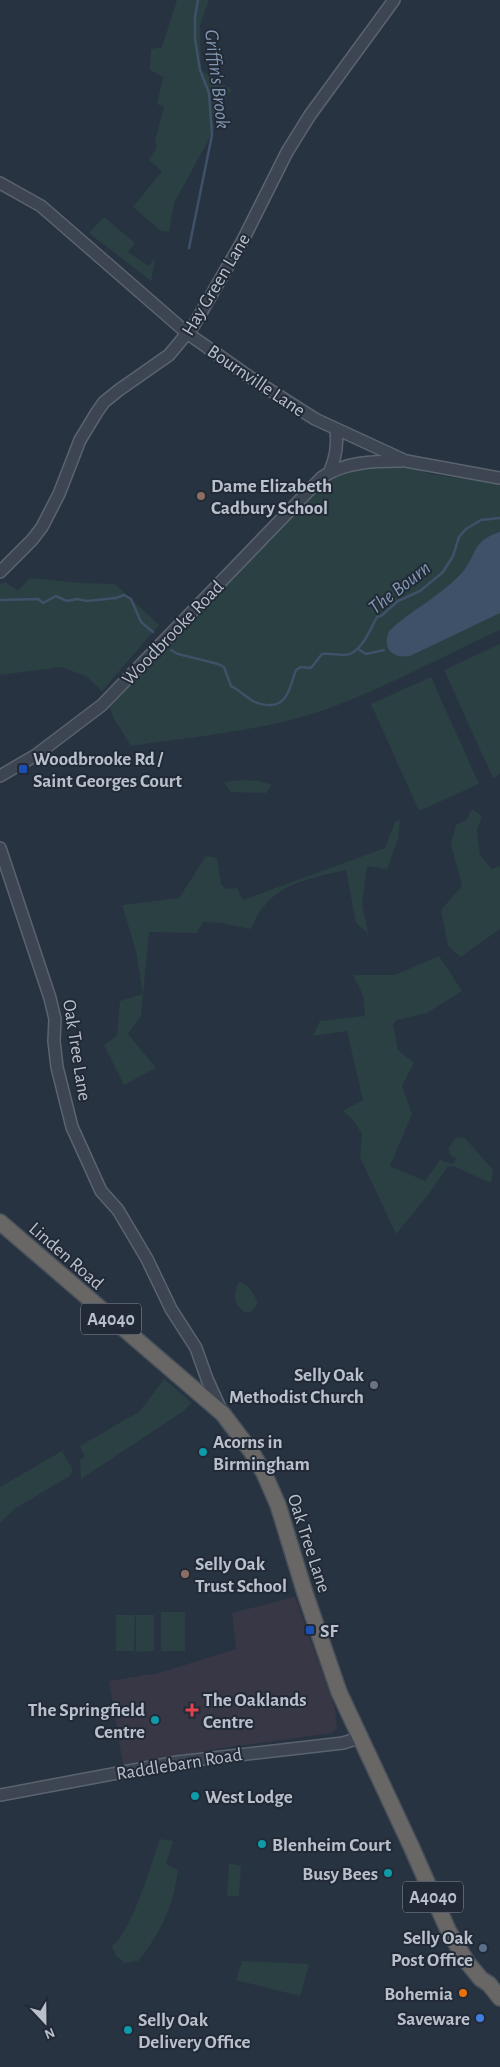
<svg xmlns="http://www.w3.org/2000/svg" width="500" height="2067" font-family="'Alegreya Sans',sans-serif">
	<rect width="100%" height="100%" fill="#283341"/>
	<!-- medical -->
	<polygon fill="#383745" points="295,1597 335,1708 337,1728 332,1733 223,1748 123,1765 109,1681 159,1673 236,1649 232,1613"/>
	<!-- green -->
	<g fill="#2a4042">
		<polygon points="177,0 209,0 200,25 201,70 232,90 212,117 215,128 174,203 169,232 161,231 133,207 162,171 149,160 157,146 155,141 164,107 157,104 163,77 150,70 151,49 162,47"/>
		<polygon points="104,217 135,243 128,252 148,266 155,259 151,281 89,233"/>
		<path d="M384 459 430 474 500 484V630C438 658 377 693 312 714 252 732 192 737 131 746L113 717 109 706 299 508 333 476Z"/>
		<polygon points="30,578 82,583 115,584 159,625 102,691 86,676 61,667 0,675 0,585 5,582 18,591"/>
		<polygon points="500,644 500,774 493,778 444,670"/>
		<polygon points="431,677 479,784 419,811 371,704"/>
		<polygon points="242,780 259,781 272,785 266,793 231,792 224,782"/>
		<polygon points="472,809 482,816 477,830 480,855 492,869 500,866 500,929 461,957 448,946 441,910 462,886 451,844 456,825 467,819"/>
		<path d="M400 820 398 839 387 869 367 866 362 904 368 933 356 923 346 870C302 880 269 885 251 929L221 923 203 922 197 933 149 932 141 1016 128 1034 156 1068 124 1085 104 1045 117 1035 120 1001 143 994 136 951 122 905 179 898 206 856 217 858 221 884 226 889 237 888 243 900 385 848 395 822Z"/>
		<polygon points="439,956 462,991 427,1013 397,1020 393,1024 398,1050 414,1063 402,1086 412,1114 390,1166 425,1181 440,1160 453,1164 456,1159 450,1155 448,1149 456,1138 464,1137 493,1170 491,1183 453,1166 448,1166 428,1195 396,1234 360,1157 362,1134 353,1120 343,1111 363,1100 347,1031 313,1036 320,1021 365,1016 363,995 353,975 395,975"/>
		<path d="M239 1282C250 1285 253 1293 258 1303L252 1311 246 1313C234 1306 232 1294 239 1282Z"/>
		<polygon points="164,1379 192,1403 182,1412 81,1479 80,1460 85,1457 80,1446 140,1411"/>
		<polygon points="62,1451 73,1470 70,1476 14,1509 0,1523 0,1487"/>
		<rect x="161" y="1612" width="24" height="39"/>
		<polygon points="116,1615 135,1615 134,1651 116,1651"/>
		<polygon points="136,1615 154,1615 154,1651 136,1652"/>
		<path d="M160 1839 173 1841 166 1864 178 1870C174 1904 160 1935 138 1961L125 1963 116 1956 112 1946C132 1932 151 1864 160 1839Z"/>
		<polygon points="229,1863 241,1866 239,1896 227,1896"/>
		<polygon points="242,1961 309,1964 300,1996 236,1980"/>
	</g>
	<!-- water -->
	<path fill="#3f5169" d="M500 532V613L410 656C392 659 382 648 389 631 411 610 439 597 460 575 478 556 470 541 500 532Z"/>
	<g fill="none" stroke-linecap="round" stroke-linejoin="round">
		<!-- stream -->
		<g stroke="#3f5169" stroke-width="2.5">
			<polyline points="189,248 212,135 209,93 200,70 195,39 195,17 198,0"/>
			<polyline points="0,600 38,599 43,603 56,596 67,601 77,599 87,601 116,598 124,595 131,599 141,622 153,632"/>
			<polyline points="358,649 366,654 384,650"/>
			<path d="M171 650 178 654 218 664 224 667 231 686C238 689 241 693 247 697 258 706 278 710 286 696 291 688 293 678 296 670L301 667 311 668 322 654C330 653 337 655 345 655 361 654 371 628 377 617L381 616 398 601 420 591 443 572 453 556 459 537 466 529 481 520 500 518"/>
		</g>
		<!-- tertiary casing -->
		<g stroke="#5a636e" stroke-width="14">
			<g id="tertiary">
				<polyline points="0,183 41,206 187,333 251,378 315,419 406,461 500,478"/>
				<path d="M330 471C336 457 338 445 336 430"/>
				<polyline points="0,572 32,540 42,527 59,494 80,440 97,412 104,402 119,390 169,355 194,325 243,240 287,152 310,115 394,0"/>
				<path d="M0 776 36 755 102 705 321 478C343 462 374 461 401 461"/>
				<polyline points="0,848 50,998 55,1019 54,1041 57,1067 72,1127 101,1191 118,1210 147,1259 171,1309 196,1348 207,1379 221,1410"/>
				<polyline points="0,1795 177,1762 343,1743 359,1738"/>
			</g>
		</g>
		<!-- trunk casing -->
		<g stroke="#47505b" stroke-width="18">
			<polyline id="trunk" points="0,1222 223,1414 251,1451 264,1473 278,1505 305,1593 339,1692 411,1846 448,1930 467,1962 481,1979 489,1984 500,1998"/>
		</g>
		<!-- tertiary -->
		<use href="#tertiary" stroke="#3c4551" stroke-width="11"/>
		<!-- trunk -->
		<use href="#trunk" stroke="#686766" stroke-width="15"/>
	</g>
	<!-- markers -->
	<g fill="#8d6e63" stroke="#212a36" stroke-width="2">
		<circle cx="201" cy="496" r="5"/>
		<circle cx="185" cy="1574" r="5"/>
	</g>
	<g fill="#1a4fb4" stroke="#212a36" stroke-width="2">
		<rect x="18" y="764" width="10" height="10" rx="2.5"/>
		<rect x="305" y="1625" width="10" height="10" rx="2.5"/>
	</g>
	<circle fill="#6b7280" stroke="#212a36" stroke-width="2" cx="374" cy="1385" r="5"/>
	<g fill="#0f9aa8" stroke="#212a36" stroke-width="2">
		<circle cx="203" cy="1452" r="5"/>
		<circle cx="155" cy="1720" r="5"/>
		<circle cx="195" cy="1796" r="5"/>
		<circle cx="262" cy="1844" r="5"/>
		<circle cx="388" cy="1873" r="5"/>
		<circle cx="128" cy="2030" r="5"/>
	</g>
	<path fill="#e0444e" stroke="#212a36" stroke-width="2" d="M189.5 1702.5h5v5h5v5h-5v5h-5v-5h-5v-5h5z"/>
	<circle fill="#5c6f8a" stroke="#212a36" stroke-width="2" cx="483" cy="1948" r="5"/>
	<circle fill="#e8710a" stroke="#212a36" stroke-width="2" cx="463" cy="1993" r="5"/>
	<circle fill="#3f7fe0" stroke="#212a36" stroke-width="2" cx="480" cy="2018" r="5"/>
	<g text-anchor="middle" stroke-width="4" stroke-linejoin="round" paint-order="stroke">
		<!-- shield labels -->
		<g fill="#212a36" stroke="#8b939e" stroke-width="1">
			<rect x="81" y="1303.5" width="60" height="31" rx="4"/>
			<rect x="403" y="1881.5" width="60" height="31" rx="4"/>
		</g>
		<g font-size="18" font-weight="bold" fill="#b9c0cb">
			<text x="111" y="1325">A4040</text>
			<text x="433" y="1903">A4040</text>
		</g>
		<!-- street labels -->
		<g font-size="19" fill="#b9c0cb" stroke="#212a36">
			<text transform="translate(215 284) rotate(-59)" y="7">Hay Green Lane</text>
			<text transform="translate(257 380) rotate(34)" y="7">Bournville Lane</text>
			<text transform="translate(172 632) rotate(-46)" y="7">Woodbrooke Road</text>
			<text transform="translate(78 1050) rotate(81)" y="7">Oak Tree Lane</text>
			<text transform="translate(67 1255) rotate(41)" y="7">Linden Road</text>
			<text transform="translate(310 1543) rotate(72)" y="7">Oak Tree Lane</text>
			<text transform="translate(179 1763) rotate(-9)" y="7">Raddlebarn Road</text>
		</g>
		<!-- poi labels -->
		<g font-size="19" font-weight="bold" fill="#b9c0cb" stroke="#212a36" text-anchor="start">
			<text x="211" y="492">Dame Elizabeth<tspan x="211" dy="22">Cadbury School</tspan></text>
			<text x="33" y="765">Woodbrooke Rd /<tspan x="33" dy="22">Saint Georges Court</tspan></text>
			<text x="364" y="1381" text-anchor="end">Selly Oak<tspan x="364" dy="22">Methodist Church</tspan></text>
			<text x="213" y="1448">Acorns in<tspan x="213" dy="22">Birmingham</tspan></text>
			<text x="195" y="1570">Selly Oak<tspan x="195" dy="22">Trust School</tspan></text>
			<text x="320" y="1637">SF</text>
			<text x="203" y="1706">The Oaklands<tspan x="203" dy="22">Centre</tspan></text>
			<text x="145" y="1716" text-anchor="end">The Springfield<tspan x="145" dy="22">Centre</tspan></text>
			<text x="205" y="1803">West Lodge</text>
			<text x="272" y="1851">Blenheim Court</text>
			<text x="378" y="1880" text-anchor="end">Busy Bees</text>
			<text x="473" y="1944" text-anchor="end">Selly Oak<tspan x="473" dy="22">Post Office</tspan></text>
			<text x="453" y="2000" text-anchor="end">Bohemia</text>
			<text x="470" y="2025" text-anchor="end">Saveware</text>
			<text x="138" y="2026">Selly Oak<tspan x="138" dy="22">Delivery Office</tspan></text>
		</g>
		<!-- water labels -->
		<g font-size="20" font-style="italic" fill="#8297b1" stroke="#212a36">
			<text transform="translate(218 79) rotate(83)" y="7">Griffin's Brook</text>
			<text transform="translate(399 587) rotate(-38)" y="7">The Bourn</text>
		</g>
	</g>
	<!-- north arrow -->
	<g transform="translate(45 2022) rotate(158)" stroke="#212a36" stroke-width="4" paint-order="stroke">
	<path d="M0-4L9 19L0 12L-9 19Z" fill="#b9c0cb"/>
	<text y="-8" font-size="14" font-weight="bold" text-anchor="middle" fill="#b9c0cb">N</text>
	</g>
</svg>
